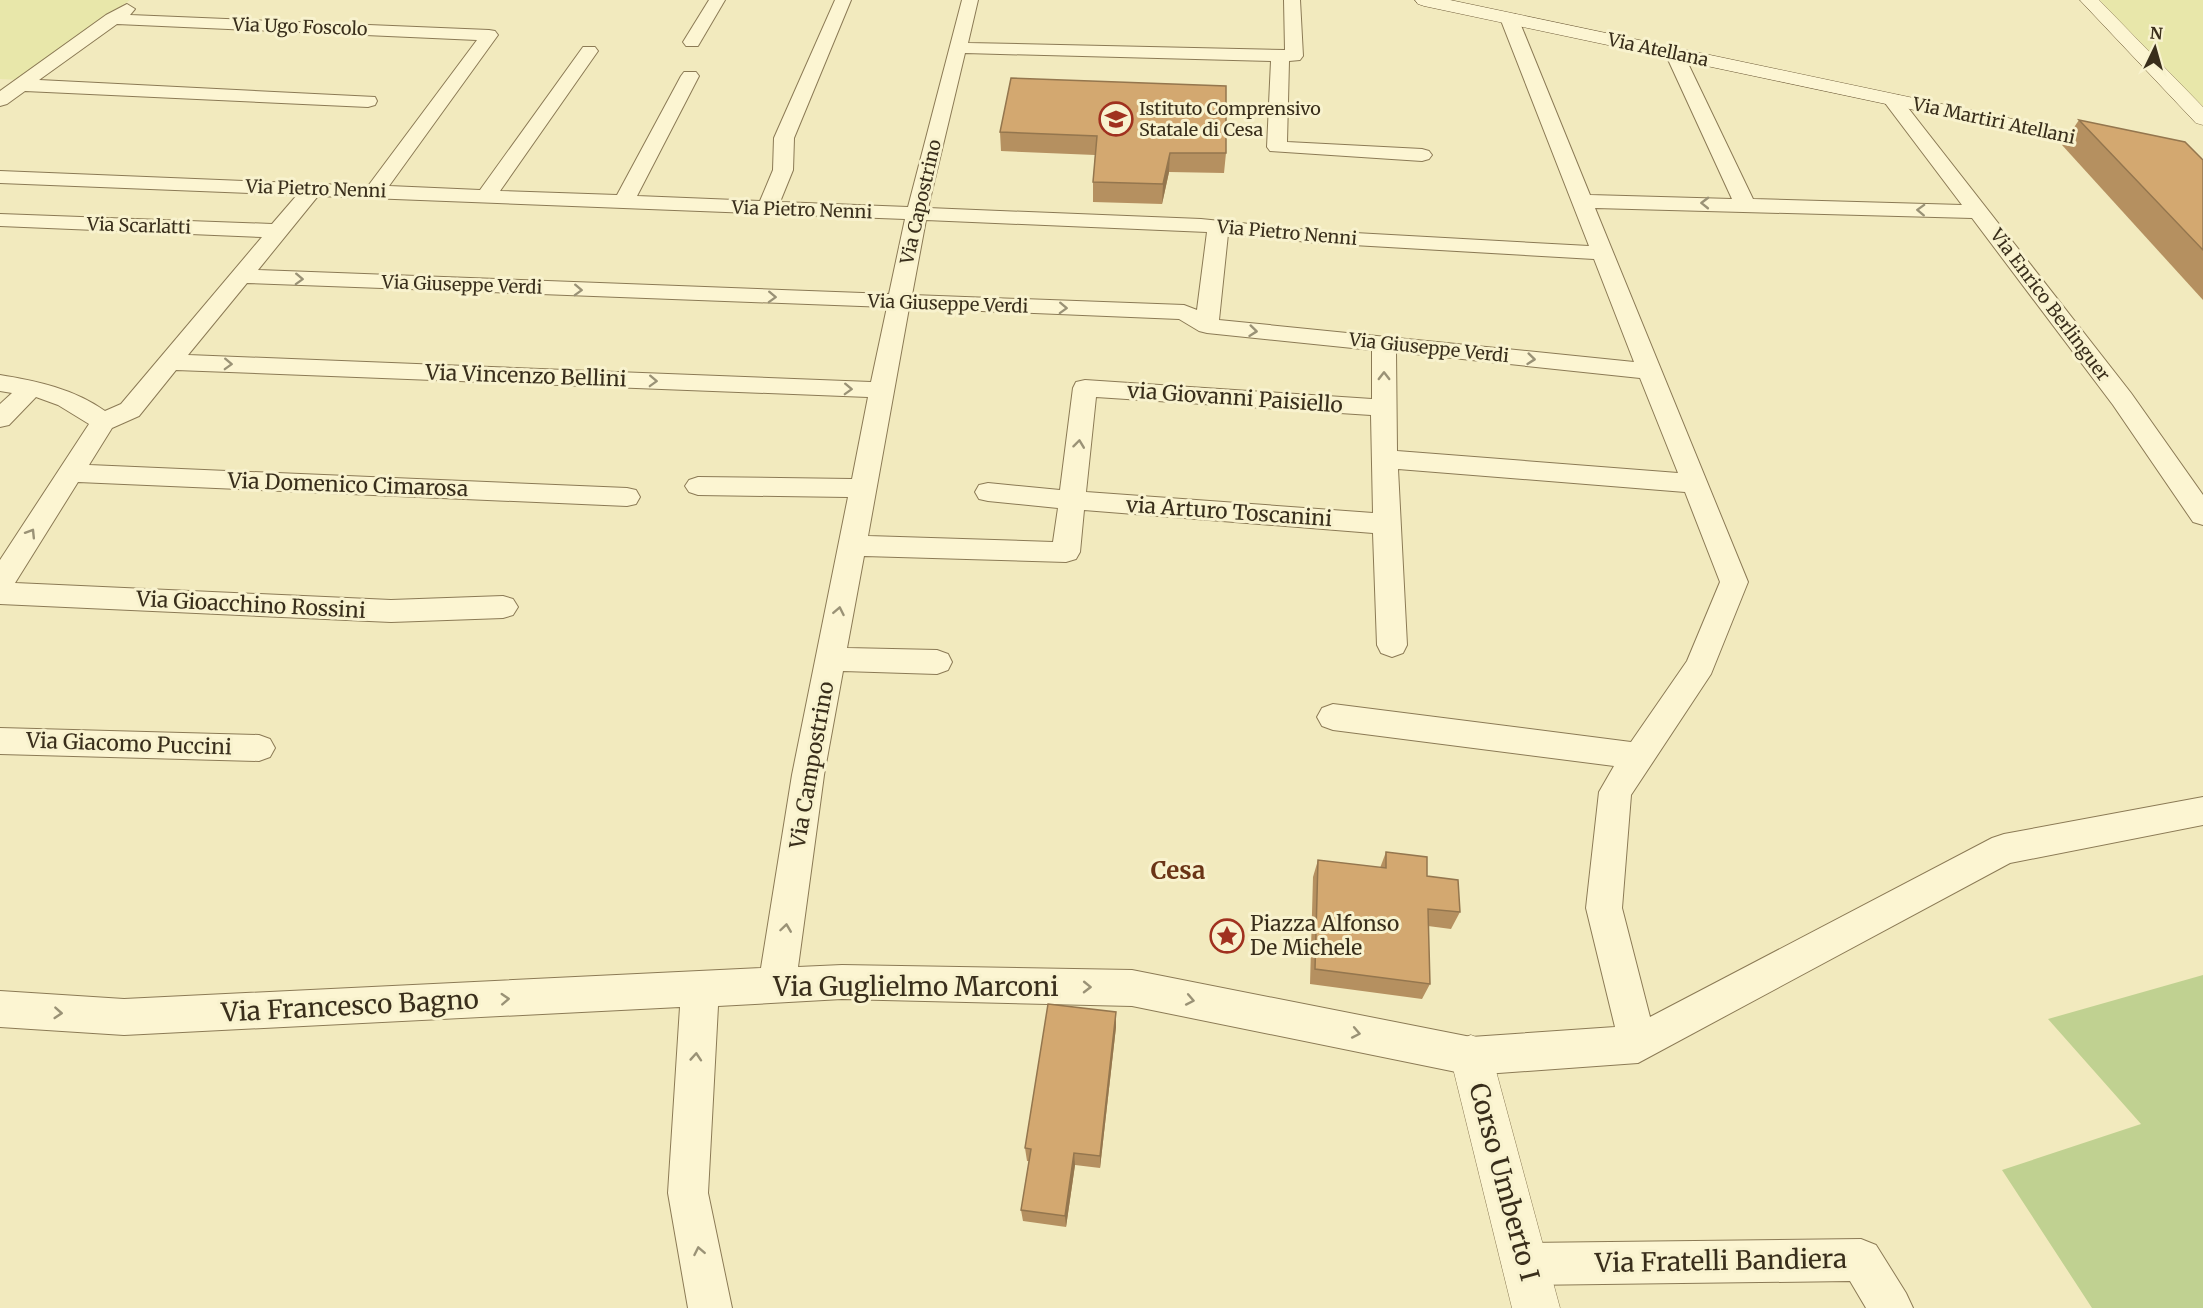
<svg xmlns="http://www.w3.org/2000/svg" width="2203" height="1308" font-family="Merriweather,serif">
	<rect width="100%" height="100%" fill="#f2eabe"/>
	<!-- farmland -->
	<g fill="#e8e7aa">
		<polygon points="0,0 130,0 20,80 0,79"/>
		<polygon points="2098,0 2203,0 2203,107 2111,14"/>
	</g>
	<!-- green -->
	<polygon fill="#c0d191" points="2203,975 2203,1308 2092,1308 2002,1170 2141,1124 2048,1019"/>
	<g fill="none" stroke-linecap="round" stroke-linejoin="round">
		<!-- minor casing -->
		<g stroke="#8b7a55" stroke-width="2">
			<g id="minor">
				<polygon points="709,0 725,0 698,46 686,46 683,42"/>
				<path d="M835 0H851L794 138 793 170 780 202 908 207 962 0H978L968 43 1285 50 1284 0H1300L1303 56 1300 60 1289 61 1287 142 1422 149 1429 151 1432 155 1429 159 1422 161 1270 151 1267 147 1271 61 965 53 928 208 1201 219 1319 231 1589 246 1500 18 1503 14H1515L1518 18 1590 195 1732 199 1665 53 1668 49H1680L1683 53 1753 199 1962 205 1882 99 1884 95H1898L2131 393 2203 495V525L2193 522 2113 405 1972 218 1595 208 1748 582 1711 674 1631 795 1622 908 1650 1017 1992 838 2004 834 2203 797V825L2010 863 1638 1063 1471 1075 1132 1006 842 999 718 1006 708 1193 732 1308H688L668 1193 680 1007 124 1035 0 1027V991L124 999 761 968 792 775 848 497 698 495 689 492 685 486 689 480 698 477 852 479 868 397 176 370 139 416 112 428 89 465 627 488 636 490 640 497 636 504 627 506 78 482 15 583 391 600 503 596 513 599 518 607 513 615 503 618 391 622 0 604V560L89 424 58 405 36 397 9 425 0 427V404L12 393 0 391V375C37 381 74 389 105 411L121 404 262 237 0 226V214L272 224 297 195 0 183V171L368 186 477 40 117 24 39 80 375 97 377 101 375 105 368 107 25 91 7 104 0 106V91L106 15 127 4 135 9 130 15 489 30 495 31 498 35 389 186 480 190 583 47H595L598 51 500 191 617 195 681 76 684 72H696L699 76 637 196 760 201 773 170 774 138ZM318 196 905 219 889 294 258 270ZM926 220 1207 232 1197 310 1184 305 912 295ZM1228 234 1319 243 1594 259 1634 362 1219 320ZM247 283 887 307 871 382 188 355ZM909 308 1179 319 1199 331 1207 333 1372 350V399L1085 380 1076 382 1073 388 1060 490 988 483 979 485 975 492 979 499 988 501 1058 508 1053 542 868 536ZM1396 352 1640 378 1678 473 1397 451ZM1096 397 1371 415 1373 513 1086 492ZM1398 469 1685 492 1720 582 1687 661 1631 742 1333 704 1322 708 1317 717 1322 726 1333 730 1614 766 1599 792 1586 908 1615 1027 1471 1037 1132 970 842 965 798 967 824 775 843 671 937 674 948 670 952 662 948 654 937 650 847 648 864 556 1066 562 1076 559 1080 552 1084 510 1373 533 1377 645 1381 653 1392 657 1403 653 1407 645Z"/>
				<polygon points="0,728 259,735 270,739 275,748 270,757 259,761 0,754"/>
				<polygon points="1861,1239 1876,1245 1906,1293 1913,1308 1866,1308 1850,1281 1525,1285 1510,1279 1504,1264 1510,1249 1525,1243"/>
			</g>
		</g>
		<!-- tertiary casing -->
		<g stroke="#8b7a55" stroke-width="1">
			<g id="tertiary">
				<polygon points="2080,0 2099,0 2203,107 2203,125 2196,123"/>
				<polygon points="1471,1035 1486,1041 1492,1056 1560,1308 1512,1308 1450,1056 1456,1041"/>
			</g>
		</g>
		<!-- secondary casing -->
		<g stroke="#6d5a38" stroke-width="1">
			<polygon id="secondary" points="1415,0 1450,0 2112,140 2120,141 2123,146 2120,151 2112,152 1424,6 1418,4"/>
		</g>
		<!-- minor -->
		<use href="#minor" fill="#fcf5d2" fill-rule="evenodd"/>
		<!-- tertiary -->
		<use href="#tertiary" fill="#fcf5d2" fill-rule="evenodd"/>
		<!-- secondary -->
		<use href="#secondary" fill="#fcf5d2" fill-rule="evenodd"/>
	</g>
	<!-- wall -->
	<g fill="#b59060">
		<polygon points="1011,78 1226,153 1224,173 1169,172 1162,204 1093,202 1093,182 1095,155 1001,151 1000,132"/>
		<polygon points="2079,120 2203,160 2203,300 2062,145"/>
		<polygon points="1386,852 1427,876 1460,912 1451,929 1428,926 1430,984 1422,999 1310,984 1313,877 1318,860 1380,868"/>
		<polygon points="1116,1012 1116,1027 1100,1168 1075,1165 1066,1227 1023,1221 1021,1210 1029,1161 1027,1161 1025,1148"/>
	</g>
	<!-- shaded-wall -->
	<g fill="#94764e">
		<polygon points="1170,153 1169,172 1162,204 1163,184"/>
		<polygon points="1116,1012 1116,1027 1100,1168 1100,1156"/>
		<polygon points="1074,1153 1075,1165 1066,1227 1065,1216"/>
	</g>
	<!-- building -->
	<g fill="#d3a870" stroke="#94764e" stroke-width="1.5">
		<polygon points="1011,78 1226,86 1226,153 1170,153 1163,184 1093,182 1097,136 1000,132"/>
		<polygon points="2079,120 2185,142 2203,160 2203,250"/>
		<polygon points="1386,852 1427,857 1427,876 1458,880 1460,912 1428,909 1430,984 1315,969 1318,860 1386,868"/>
		<polygon points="1048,1004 1116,1012 1100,1156 1074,1153 1065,1216 1021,1210 1031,1149 1025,1148"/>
	</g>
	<!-- one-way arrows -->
	<defs><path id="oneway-chevron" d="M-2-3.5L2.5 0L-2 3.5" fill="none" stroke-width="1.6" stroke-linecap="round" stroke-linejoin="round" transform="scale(1.5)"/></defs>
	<g stroke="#9a9276">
		<use href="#oneway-chevron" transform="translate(1705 203) rotate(-179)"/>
		<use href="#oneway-chevron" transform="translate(1921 210) rotate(-178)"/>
		<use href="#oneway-chevron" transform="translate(299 279) rotate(2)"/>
		<use href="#oneway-chevron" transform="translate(578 290) rotate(2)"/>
		<use href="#oneway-chevron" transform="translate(772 297) rotate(2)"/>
		<use href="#oneway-chevron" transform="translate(1063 308) rotate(2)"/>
		<use href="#oneway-chevron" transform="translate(1253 331) rotate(6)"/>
		<use href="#oneway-chevron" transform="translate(1531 359) rotate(6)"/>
		<use href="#oneway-chevron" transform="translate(228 364) rotate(2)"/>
		<use href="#oneway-chevron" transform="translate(1384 376) rotate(-90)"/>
		<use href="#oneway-chevron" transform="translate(653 381) rotate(2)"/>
		<use href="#oneway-chevron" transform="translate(848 389) rotate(2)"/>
		<use href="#oneway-chevron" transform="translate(1079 444) rotate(-83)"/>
		<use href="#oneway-chevron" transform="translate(31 533) rotate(-58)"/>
		<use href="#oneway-chevron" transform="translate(839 611) rotate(-79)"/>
		<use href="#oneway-chevron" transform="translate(786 928) rotate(-82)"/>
		<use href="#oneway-chevron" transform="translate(1087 987) rotate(1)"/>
		<use href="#oneway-chevron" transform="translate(505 999) rotate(-3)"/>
		<use href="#oneway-chevron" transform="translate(1190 1000) rotate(11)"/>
		<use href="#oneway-chevron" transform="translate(58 1013) rotate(4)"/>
		<use href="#oneway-chevron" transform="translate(1356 1033) rotate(11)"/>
		<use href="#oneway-chevron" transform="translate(696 1057) rotate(-86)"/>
		<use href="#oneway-chevron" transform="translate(699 1251) rotate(-101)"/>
	</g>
	<!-- icons -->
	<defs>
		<g id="school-ring" transform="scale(1.725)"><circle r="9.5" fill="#f8f2ce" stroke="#a0311f" stroke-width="1.5"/><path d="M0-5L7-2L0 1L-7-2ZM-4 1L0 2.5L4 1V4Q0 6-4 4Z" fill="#a0311f"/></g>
		<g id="sight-ring" transform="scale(1.725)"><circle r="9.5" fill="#f8f2ce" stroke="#a0311f" stroke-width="1.5"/><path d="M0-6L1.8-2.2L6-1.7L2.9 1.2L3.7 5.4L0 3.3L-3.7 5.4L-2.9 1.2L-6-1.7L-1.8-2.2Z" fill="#a0311f"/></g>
	</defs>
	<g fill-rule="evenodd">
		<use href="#school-ring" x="1116" y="119"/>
		<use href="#sight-ring" x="1227" y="936"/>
	</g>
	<g text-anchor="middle" stroke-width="6" stroke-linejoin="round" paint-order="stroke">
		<!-- far-street labels -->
		<g font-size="18" fill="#392e1b" stroke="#f8f2ce">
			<text transform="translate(300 27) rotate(2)" y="6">Via Ugo Foscolo</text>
			<text transform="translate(1658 50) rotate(12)" y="6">Via Atellana</text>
			<text transform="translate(1994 121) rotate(12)" y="6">Via Martiri Atellani</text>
			<text transform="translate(316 189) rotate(2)" y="6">Via Pietro Nenni</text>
			<text transform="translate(921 202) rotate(-77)" y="6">Via Capostrino</text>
			<text transform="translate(802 210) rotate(2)" y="6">Via Pietro Nenni</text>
			<text transform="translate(139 226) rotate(2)" y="6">Via Scarlatti</text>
			<text transform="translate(1287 233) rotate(5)" y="6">Via Pietro Nenni</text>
			<text transform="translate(462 285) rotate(2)" y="6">Via Giuseppe Verdi</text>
			<text transform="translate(948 304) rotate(2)" y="6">Via Giuseppe Verdi</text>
			<text transform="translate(2050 305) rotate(53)" y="6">Via Enrico Berlinguer</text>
			<text transform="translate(1429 348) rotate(6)" y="6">Via Giuseppe Verdi</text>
		</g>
		<!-- far-poi labels -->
		<g font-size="18" fill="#392e1b" stroke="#f8f2ce" text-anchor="start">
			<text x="1139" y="115">Istituto Comprensivo<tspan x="1139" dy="21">Statale di Cesa</tspan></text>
		</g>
		<!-- street labels -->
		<g font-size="21" fill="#392e1b" stroke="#f8f2ce">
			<text transform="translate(526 376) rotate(2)" y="7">Via Vincenzo Bellini</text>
			<text transform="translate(1235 398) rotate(4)" y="7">via Giovanni Paisiello</text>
			<text transform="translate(348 485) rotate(2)" y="7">Via Domenico Cimarosa</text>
			<text transform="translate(1229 512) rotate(4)" y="7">via Arturo Toscanini</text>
			<text transform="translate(251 605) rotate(3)" y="7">Via Gioacchino Rossini</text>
			<text transform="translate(129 744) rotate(2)" y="7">Via Giacomo Puccini</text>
			<text transform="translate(812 765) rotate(-80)" y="7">Via Campostrino</text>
		</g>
		<!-- poi labels -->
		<g font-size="21" fill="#392e1b" stroke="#f8f2ce" text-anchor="start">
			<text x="1250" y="931">Piazza Alfonso<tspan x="1250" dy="24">De Michele</tspan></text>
		</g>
		<!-- quarter labels -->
		<g font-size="24" font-weight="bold" fill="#6a3416" stroke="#f8f2ce">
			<text x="1178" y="879">Cesa</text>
		</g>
		<!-- near-street labels -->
		<g font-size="26" fill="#392e1b" stroke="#f8f2ce">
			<text x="916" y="996">Via Guglielmo Marconi</text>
			<text transform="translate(350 1006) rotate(-3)" y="9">Via Francesco Bagno</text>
			<text transform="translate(1504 1182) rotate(75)" y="9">Corso Umberto I</text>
			<text transform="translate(1721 1261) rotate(-1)" y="9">Via Fratelli Bandiera</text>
		</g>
	</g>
	<!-- north arrow -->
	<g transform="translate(2155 48) rotate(5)" stroke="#f8f2ce" stroke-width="4.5" paint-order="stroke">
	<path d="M0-4.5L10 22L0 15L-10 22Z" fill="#392e1b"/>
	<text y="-9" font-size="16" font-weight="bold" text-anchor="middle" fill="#392e1b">N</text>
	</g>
</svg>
